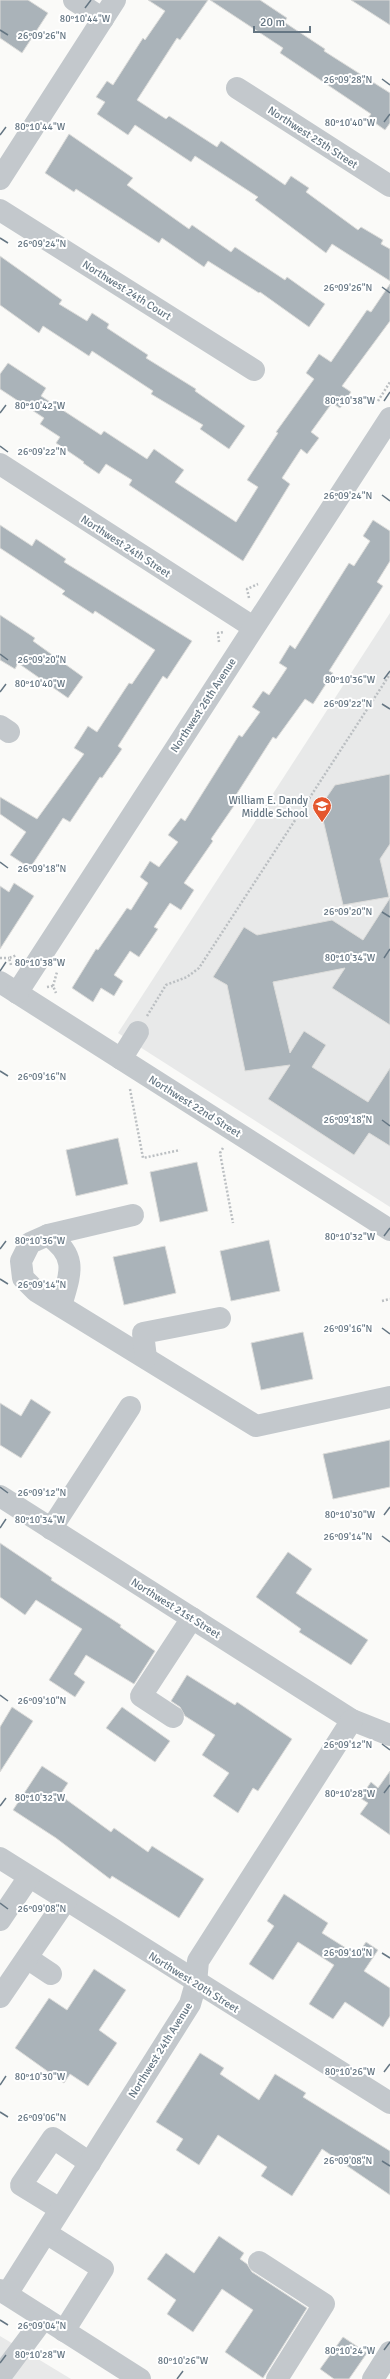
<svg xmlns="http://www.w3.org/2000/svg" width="390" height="2379" font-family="Signika,sans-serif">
	<rect width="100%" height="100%" fill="#fafaf8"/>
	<!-- built -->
	<g fill="#e8e9e9">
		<polygon points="390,613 390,1207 118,1033"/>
		<polygon points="0,2336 71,2379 0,2379"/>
	</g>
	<!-- building -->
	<g fill="#aab3b9" stroke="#dcdcda">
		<polygon points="0,0 28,0 48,13 22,53 0,38"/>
		<polygon points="148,0 208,0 180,40 177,38 137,100 166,119 169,116 217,147 221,141 285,185 291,176 309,188 306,192 358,230 361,227 383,240 381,244 390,249 390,281 332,244 326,253 255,200 258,197 195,156 191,162 135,125 128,135 97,114 105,102 96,97 107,81 113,85 143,38 145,40 165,11"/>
		<polygon points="210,0 260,0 287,18 284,22 325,49 324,51 390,93 390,123 385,130 368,118 371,114 280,53 283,48"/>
		<polygon points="351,0 390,0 390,25"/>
		<polygon points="69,134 133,178 127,185 189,229 192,225 231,252 235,247 285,280 287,277 325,304 309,327 260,292 259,293 208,261 204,267 162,238 159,243 76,189 74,192 45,173"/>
		<polygon points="0,256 62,300 59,304 87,321 92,313 109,324 107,328 148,355 146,358 196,389 195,391 245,426 229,449 200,429 203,425 151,394 153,391 92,351 89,356 43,326 39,333 0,305"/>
		<polygon points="390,284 390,321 342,386 351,392 340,408 332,403 311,432 319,438 307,454 301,449 282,478 290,484 243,561 129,485 132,480 106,464 99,474 83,463 84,462 56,443 60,437 40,424 44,418 0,389 0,374 8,363 46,388 41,396 101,435 104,431 147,459 154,449 184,470 175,482 236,522 258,487 247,480 278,433 276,432 314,379 306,373 319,354 331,362 367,310 371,312"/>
		<polygon points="373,520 390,531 390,561 377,582 383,586 329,671 333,673 313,704 305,699 276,739 273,737 236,795 240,797 211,839 213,841 184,883 194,890 181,910 170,903 154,927 158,929 139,957 130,951 114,975 123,981 114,996 101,988 93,1002 72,988 96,949 98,950 127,908 131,910 148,883 140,877 150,861 159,867 178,842 168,835 181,818 185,821 239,735 242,737 260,712 252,707 263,691 269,695 287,668 279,663 290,645 295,649 349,563 354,566 370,541 363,536"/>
		<polygon points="0,525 32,546 36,539 66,559 64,562 192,641 167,679 163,676 118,746 122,749 102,778 100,777 70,822 63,818 30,868 10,855 26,832 0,814 0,797 37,819 84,754 74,748 88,726 97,732 129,683 132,684 155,650 95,611 93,614 62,594 65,591 0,548"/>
		<polygon points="0,615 35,638 33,641 83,677 68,698 18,663 15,669 0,660"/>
		<polygon points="390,774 390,844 380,859 389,897 343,905 320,807 335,785"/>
		<polygon points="14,883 34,896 0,949 0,886 9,892"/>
		<polygon points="390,898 390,1025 332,988 345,968 273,982 290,1053 304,1031 326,1045 312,1067 368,1102 390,1068 390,1146 369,1133 354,1155 268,1099 290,1065 245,1071 227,985 213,977 244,927 257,935 332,920 363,940"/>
		<polygon points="118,1138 128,1184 76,1196 66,1150"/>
		<polygon points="197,1162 208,1211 160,1222 150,1172"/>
		<polygon points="269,1240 280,1291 231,1301 220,1251"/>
		<polygon points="165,1246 176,1293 124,1305 113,1257"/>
		<polygon points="303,1332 313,1379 261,1390 251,1343"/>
		<polygon points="31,1399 51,1412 21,1458 0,1445 0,1403 21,1416"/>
		<polygon points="390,1440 390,1487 333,1499 323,1454"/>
		<polygon points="0,1543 52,1578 51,1580 121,1625 120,1627 155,1651 134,1684 86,1655 74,1674 85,1682 75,1697 49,1680 82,1629 36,1600 25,1615 0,1597"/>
		<polygon points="288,1552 312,1569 296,1593 368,1640 351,1665 299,1632 301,1629 256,1597"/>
		<polygon points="187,1675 235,1705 237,1702 292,1739 258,1791 253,1788 238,1813 213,1796 229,1773 202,1755 215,1735 185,1716 180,1707 171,1701"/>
		<polygon points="12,1707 33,1721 0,1772 0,1727"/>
		<polygon points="122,1707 170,1741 155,1762 106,1728"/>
		<polygon points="42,1766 68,1783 60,1795 111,1832 114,1828 148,1852 152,1846 204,1879 179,1918 112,1876 110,1879 56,1838 13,1810"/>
		<polygon points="390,1771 390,1835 360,1814 368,1803 360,1798 371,1782 378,1788"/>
		<polygon points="284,1894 328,1923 322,1933 357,1955 366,1942 378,1950 364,1971 390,1988 390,2016 383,2027 345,2002 333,2019 309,2004 334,1965 298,1942 273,1980 249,1964 274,1926 267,1921"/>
		<polygon points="94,1969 126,1990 99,2030 117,2043 88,2086 70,2074 64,2083 15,2048 49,1998 67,2010"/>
		<polygon points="200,2053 224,2068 220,2074 259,2100 275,2074 306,2093 303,2097 390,2151 390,2195 322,2149 292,2196 261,2176 267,2167 218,2135 199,2165 176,2150 183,2139 156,2122"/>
		<polygon points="219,2236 244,2253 240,2259 247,2264 252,2272 307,2308 263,2378 225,2352 253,2310 222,2289 193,2332 167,2314 176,2300 147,2279 166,2253 194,2273"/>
		<polygon points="343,2337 367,2353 349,2379 334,2379 320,2369"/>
	</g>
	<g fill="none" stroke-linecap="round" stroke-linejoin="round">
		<!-- path -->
		<g stroke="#bbbfc2" stroke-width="2.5" stroke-dasharray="2 2" stroke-linecap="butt">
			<polyline points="378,401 390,382"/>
			<polyline points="249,598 247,589 258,584"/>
			<polyline points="219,642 218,633 224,632"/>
			<polyline points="0,958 9,958"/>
			<polyline points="11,965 9,958 17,955"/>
			<polyline points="53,986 57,972"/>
			<polyline points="47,987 53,986 56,993"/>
			<polyline points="147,1016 166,985 187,977 199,968 390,674"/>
			<polyline points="130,1089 143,1158 180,1150"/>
			<polyline points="223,1148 220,1153 233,1223"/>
			<polyline points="382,1301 390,1299"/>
		</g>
		<!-- minor -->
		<g stroke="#c3c8cc" stroke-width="22">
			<polyline points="74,0 103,19"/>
			<polyline points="237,88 390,186"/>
			<polyline points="0,179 115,0"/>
			<polyline points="0,210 254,370"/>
			<polyline points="0,464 253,627"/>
			<polyline points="0,726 9,732"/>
			<polyline points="0,982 390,1230"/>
			<polyline points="17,993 390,418"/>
			<polyline points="121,1059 138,1032"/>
			<polyline points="48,1235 133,1215"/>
			<path d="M61 1306C70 1274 79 1257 48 1235L30 1243 21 1261 23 1278 36 1291 256 1426 390 1397"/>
			<polyline points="146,1358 143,1333 220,1318"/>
			<polyline points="0,1496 352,1720 390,1735"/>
			<polyline points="51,1529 130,1407"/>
			<polyline points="173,1717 141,1696 192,1618"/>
			<polyline points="0,1858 390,2103"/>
			<polyline points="0,1920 29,1877"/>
			<polyline points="27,1958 51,1974"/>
			<polyline points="0,1997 66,1900"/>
			<polyline points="60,2209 21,2185 53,2138 90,2163"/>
			<polyline points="46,2233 103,2269 64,2331"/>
			<polyline points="259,2262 324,2304 277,2379"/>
			<polyline points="0,2290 140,2379"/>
			<polyline points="7,2294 190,2004 196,1983 198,1961 352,1720"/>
			<polyline points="0,2377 44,2318"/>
			<polyline points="373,2379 390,2352"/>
		</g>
	</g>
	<!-- ticks -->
	<path fill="none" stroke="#657683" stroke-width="1.5" d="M85 8 91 0M0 30 8 35M382 79 390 85M384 122 390 114M0 135 6 127M0 238 8 243M382 287 390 293M384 401 390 392M0 413 6 405M0 446 8 452M382 495 390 501M0 654 8 660M384 679 390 671M0 692 6 684M382 704 390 709M0 862 8 868M382 912 390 917M384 958 390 949M0 971 6 962M0 1071 8 1076M382 1120 390 1126M384 1236 390 1228M0 1249 6 1241M0 1279 8 1284M382 1328 390 1334M0 1487 8 1493M384 1515 390 1507M0 1528 6 1519M382 1536 390 1542M0 1695 8 1701M382 1744 390 1750M384 1793 390 1785M0 1806 6 1798M0 1903 8 1909M382 1953 390 1958M384 2072 390 2064M0 2085 6 2076M0 2112 8 2117M382 2161 390 2166M0 2320 8 2325M384 2350 390 2342M0 2363 6 2355M177 2379 183 2371"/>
	<!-- icons -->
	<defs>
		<g id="school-pin" transform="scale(1)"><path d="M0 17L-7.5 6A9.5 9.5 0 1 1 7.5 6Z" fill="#e4572e" stroke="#fff"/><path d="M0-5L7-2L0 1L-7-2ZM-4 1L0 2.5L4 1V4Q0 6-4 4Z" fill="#fff"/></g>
	</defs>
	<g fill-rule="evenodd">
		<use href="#school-pin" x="322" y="806"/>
	</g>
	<g text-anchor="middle" stroke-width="4" stroke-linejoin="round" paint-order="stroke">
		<!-- street labels -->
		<g font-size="11" fill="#657683" stroke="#fff">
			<text transform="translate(313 137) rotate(33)" y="4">Northwest 25th Street</text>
			<text transform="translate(127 290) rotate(32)" y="4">Northwest 24th Court</text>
			<text transform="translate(126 546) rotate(33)" y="4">Northwest 24th Street</text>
			<text transform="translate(203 705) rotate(-57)" y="4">Northwest 26th Avenue</text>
			<text transform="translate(195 1106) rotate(32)" y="4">Northwest 22nd Street</text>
			<text transform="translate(176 1608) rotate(32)" y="4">Northwest 21st Street</text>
			<text transform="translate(194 1982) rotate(32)" y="4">Northwest 20th Street</text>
			<text transform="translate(160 2050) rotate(-58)" y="4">Northwest 24th Avenue</text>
		</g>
		<!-- poi labels -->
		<g font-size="11" fill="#657683" stroke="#fff" text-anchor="end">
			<text x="308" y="804">William E. Dandy<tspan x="308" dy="13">Middle School</tspan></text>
		</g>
	</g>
	<g font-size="10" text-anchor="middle" fill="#657683" stroke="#fff" stroke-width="4" stroke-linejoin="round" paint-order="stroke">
		<text x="85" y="22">80°10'44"W</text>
		<text x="42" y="39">26°09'26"N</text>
		<text x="348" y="83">26°09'28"N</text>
		<text x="350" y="126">80°10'40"W</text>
		<text x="40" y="130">80°10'44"W</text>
		<text x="42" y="247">26°09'24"N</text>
		<text x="348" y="291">26°09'26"N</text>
		<text x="350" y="404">80°10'38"W</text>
		<text x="40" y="409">80°10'42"W</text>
		<text x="42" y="455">26°09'22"N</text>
		<text x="348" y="499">26°09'24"N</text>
		<text x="42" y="663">26°09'20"N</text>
		<text x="350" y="683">80°10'36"W</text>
		<text x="40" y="687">80°10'40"W</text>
		<text x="348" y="707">26°09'22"N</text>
		<text x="42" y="872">26°09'18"N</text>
		<text x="348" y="915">26°09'20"N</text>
		<text x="350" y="961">80°10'34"W</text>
		<text x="40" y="966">80°10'38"W</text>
		<text x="42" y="1080">26°09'16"N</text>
		<text x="348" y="1123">26°09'18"N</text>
		<text x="350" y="1240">80°10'32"W</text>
		<text x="40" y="1244">80°10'36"W</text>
		<text x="42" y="1288">26°09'14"N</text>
		<text x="348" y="1332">26°09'16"N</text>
		<text x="42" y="1496">26°09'12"N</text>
		<text x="350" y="1518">80°10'30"W</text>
		<text x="40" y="1523">80°10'34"W</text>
		<text x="348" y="1540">26°09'14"N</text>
		<text x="42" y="1704">26°09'10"N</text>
		<text x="348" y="1748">26°09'12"N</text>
		<text x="350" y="1797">80°10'28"W</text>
		<text x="40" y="1801">80°10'32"W</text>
		<text x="42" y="1912">26°09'08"N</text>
		<text x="348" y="1956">26°09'10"N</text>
		<text x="350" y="2075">80°10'26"W</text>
		<text x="40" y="2080">80°10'30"W</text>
		<text x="42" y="2121">26°09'06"N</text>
		<text x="348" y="2164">26°09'08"N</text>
		<text x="42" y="2329">26°09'04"N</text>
		<text x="350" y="2354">80°10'24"W</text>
		<text x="40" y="2358">80°10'28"W</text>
		<text x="183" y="2364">80°10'26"W</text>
	</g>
	<!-- scale -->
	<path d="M254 26v6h56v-6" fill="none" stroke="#657683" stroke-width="2"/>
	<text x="260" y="26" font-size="12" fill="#657683" stroke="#ffffff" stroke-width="3" paint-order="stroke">20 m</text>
</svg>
